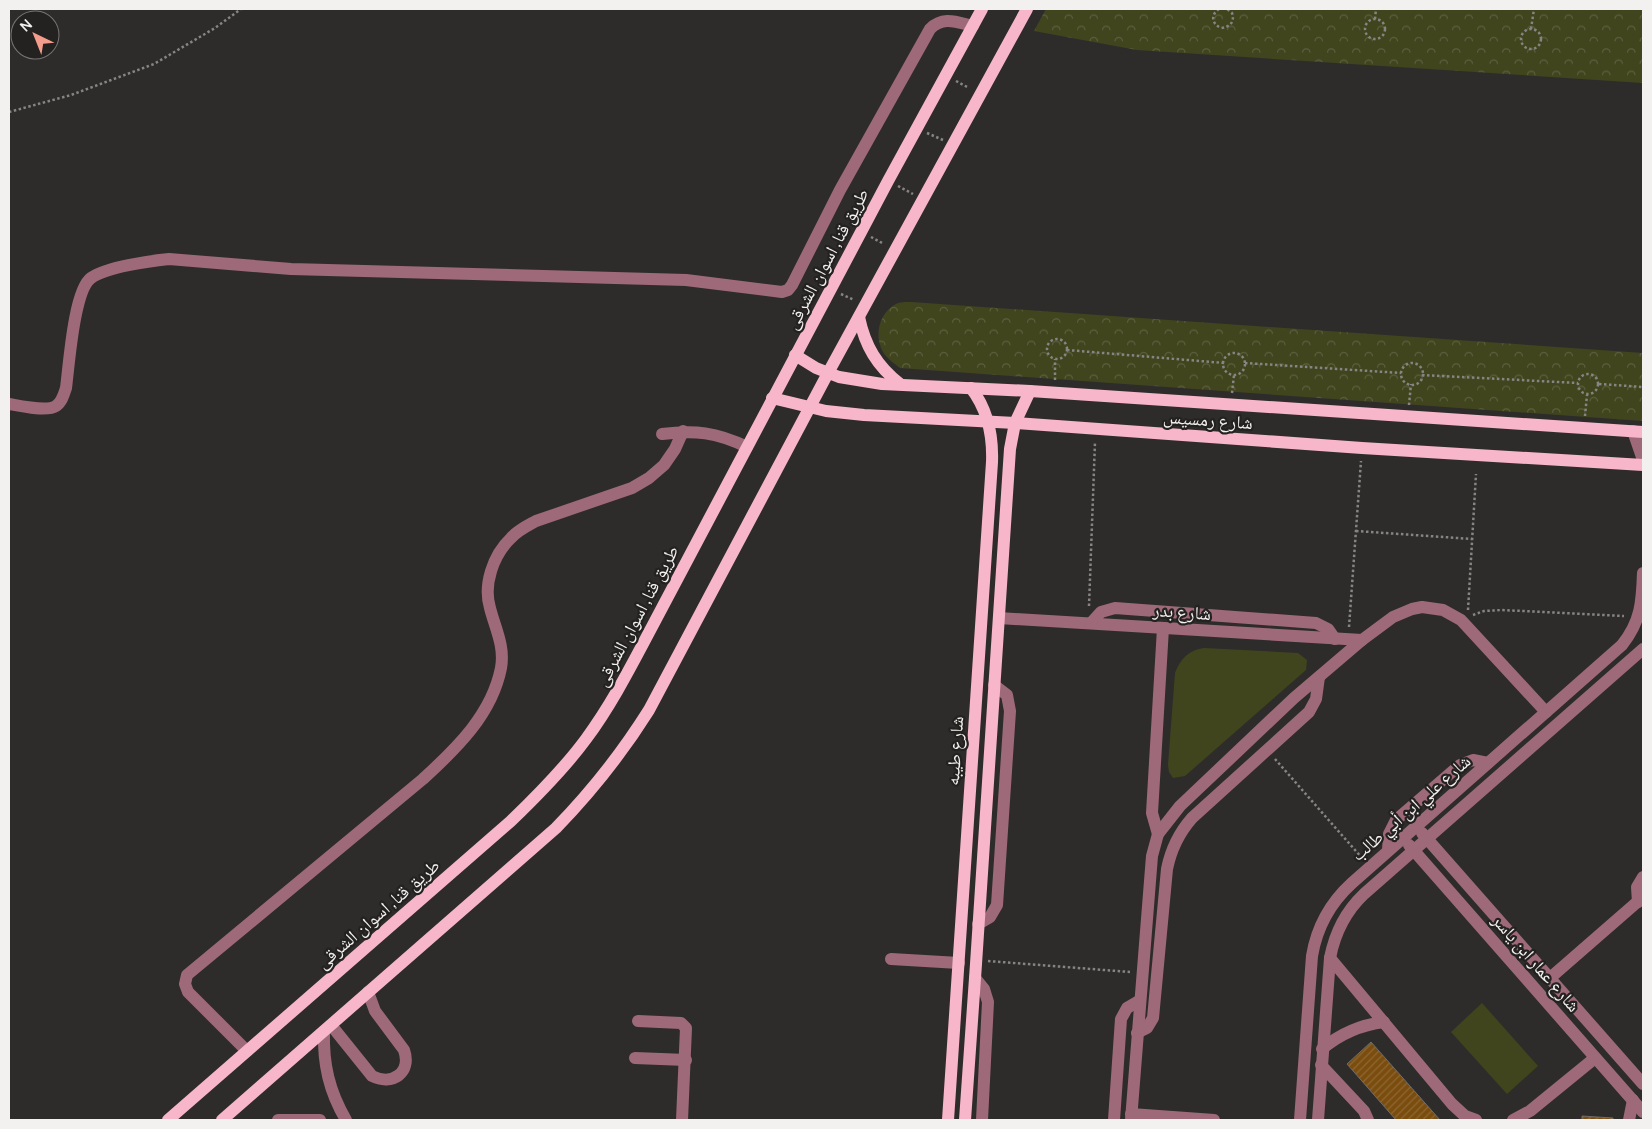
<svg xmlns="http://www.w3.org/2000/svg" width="1652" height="1129" font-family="Manrope,'Noto Naskh Arabic',sans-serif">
	<defs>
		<pattern id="park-crowns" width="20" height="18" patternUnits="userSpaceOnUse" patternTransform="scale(1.25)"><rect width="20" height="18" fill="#40451e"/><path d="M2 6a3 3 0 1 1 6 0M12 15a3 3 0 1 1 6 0" fill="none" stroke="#5c603f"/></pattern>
		<pattern id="building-hatch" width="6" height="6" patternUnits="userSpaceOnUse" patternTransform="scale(1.25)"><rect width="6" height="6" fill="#7a4d0f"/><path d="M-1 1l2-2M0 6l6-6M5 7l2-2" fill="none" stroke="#8d6732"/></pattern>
	</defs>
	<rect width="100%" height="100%" fill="#2e2c2a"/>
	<!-- green -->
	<g fill="#40451e">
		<path d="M1204 648 1298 653 1307 660 1306 670 1185 776 1173 778 1169 772 1168 765 1175 673C1180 659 1189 650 1204 648Z"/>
		<polygon points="1482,1003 1538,1066 1507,1094 1451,1032"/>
	</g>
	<!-- park -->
	<g fill="url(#park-crowns)">
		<polygon points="1046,9 1643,9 1643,83 1137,50 1034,31"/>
		<path d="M911 302 1643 353V421L900 368C895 364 889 360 885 355 873 339 878 313 896 304 900 302 907 302 911 302Z"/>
	</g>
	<!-- building -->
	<g fill="url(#building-hatch)" stroke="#6f6d6b">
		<polygon points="1371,1042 1440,1120 1396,1120 1347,1064"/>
		<polygon points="1582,1116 1613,1118 1613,1120 1582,1120"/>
	</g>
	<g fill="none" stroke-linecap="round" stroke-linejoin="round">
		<!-- path -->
		<g stroke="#868583" stroke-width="2.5" stroke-dasharray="2.5 2.5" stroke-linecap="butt">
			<path d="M1219 9C1210 15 1212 24 1221 28 1230 27 1235 22 1232 13L1227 9"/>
			<circle cx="1375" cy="29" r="10"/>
			<polyline points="1375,19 1376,9"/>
			<circle cx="1531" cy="39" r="10"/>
			<polyline points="1531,29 1534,9"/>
			<polyline points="956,81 969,88"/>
			<polyline points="9,112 71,95 154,64 215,28 241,9"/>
			<polyline points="927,133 943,140"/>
			<polyline points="898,186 913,194"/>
			<polyline points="871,237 884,244"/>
			<polyline points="841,294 854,300"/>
			<circle cx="1057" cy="349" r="10"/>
			<polyline points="1067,350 1224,363"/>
			<circle cx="1234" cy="364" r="11"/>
			<polyline points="1245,363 1401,373"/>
			<circle cx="1412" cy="374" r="11"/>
			<circle cx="1588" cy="384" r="10"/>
			<polyline points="1422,375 1578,383"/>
			<polyline points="1055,380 1055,359"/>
			<polyline points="1599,384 1643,387"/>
			<polyline points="1232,393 1234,375"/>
			<polyline points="1409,405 1411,384"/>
			<polyline points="1585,416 1587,395"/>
			<polyline points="1356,531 1472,539"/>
			<polyline points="1089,606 1095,442"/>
			<polyline points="1468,610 1476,474"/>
			<polyline points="1473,615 1484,611 1502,610 1624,616"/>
			<polyline points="1349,627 1361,461"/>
			<polyline points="1275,759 1362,858"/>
			<polyline points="988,961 1130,972"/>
		</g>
		<!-- minor -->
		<g stroke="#9e6a7a" stroke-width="12">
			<path d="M9 404C20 406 47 412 56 406 62 402 64 394 66 388 69 365 74 290 91 278 106 267 150 261 169 259L291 269 686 280 782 292 788 290 792 285 840 190 930 29C943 16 956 22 973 26"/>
			<polyline points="1633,431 1643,460"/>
			<path d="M662 434C695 430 716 432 747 447"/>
			<polyline points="999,618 1362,640"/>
			<polyline points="1091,623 1101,612 1115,608 1316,623 1328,629 1335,639"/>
			<polyline points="1422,833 1643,1084"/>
			<polyline points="1158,834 1152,813 1163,628"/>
			<polyline points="1409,845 1643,1112"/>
			<polyline points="1388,850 1389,834 1396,820 1460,765 1473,760 1488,763"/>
			<polyline points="1638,902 1637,887 1643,877"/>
			<polyline points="978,924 990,917 997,905 1010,711 1007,695 994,685"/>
			<polyline points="1330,958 1452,1104 1465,1116 1476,1120"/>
			<polyline points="891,959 959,963"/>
			<polyline points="975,978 984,989 988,1002 982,1120"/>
			<polyline points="1550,978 1643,897"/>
			<polyline points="638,1021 681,1023 686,1028 682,1120"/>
			<path d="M331 1025 372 1076C392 1086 412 1073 404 1050L375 1011 368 992"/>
			<path d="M324 1031C323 1064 329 1091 346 1120"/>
			<path d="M1137 1033 1147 1028 1153 1018 1167 869C1171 849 1178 834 1192 818L1309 712 1316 699 1319 677"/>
			<path d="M1322 1049C1341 1033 1360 1025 1384 1022"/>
			<path d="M247 1051 188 992 185 984 187 975 423 779C457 748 492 714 501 668 505 646 495 628 490 608 483 585 493 555 511 538 518 530 527 526 536 521L632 488 649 478 664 465 675 449 683 431"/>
			<polyline points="635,1058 686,1060"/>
			<polyline points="1321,1065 1364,1111 1368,1120"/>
			<polyline points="1131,1114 1214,1120"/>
			<polyline points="278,1120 320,1120"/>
			<polyline points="1114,1120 1121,1019 1127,1008 1139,1001"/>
			<polyline points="1131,1120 1152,856 1158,834 1180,806 1294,698 1362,640 1393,617 1412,609 1422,607 1443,610 1461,620 1546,712"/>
			<path d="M1300 1120 1312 956C1317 926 1330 903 1352 883L1622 645C1641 621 1642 602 1643 573"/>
			<path d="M1318 1120 1330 958C1335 932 1345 912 1364 894L1643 649"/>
			<polyline points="1513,1120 1530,1111 1595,1058"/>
			<polyline points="1629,1120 1633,1100"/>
		</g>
		<!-- major -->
		<g stroke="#f7b6c9" stroke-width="12">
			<path d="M859 317C865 346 877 366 900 384"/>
			<polyline points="795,355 816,368 839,377 882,384 1030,391 1643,432"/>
			<polyline points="772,398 826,411 864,415 1015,423 1362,448 1643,465"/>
			<path d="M168 1120 511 821C538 795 564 769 586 739 609 708 627 674 645 640L888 181 982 9"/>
			<path d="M222 1120 556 828C592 791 622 753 649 710L828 373 1027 9"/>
			<path d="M948 1120 992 462C993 435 988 410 971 388"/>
			<polyline points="965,1120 976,964 1010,449 1015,423 1030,391"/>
		</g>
	</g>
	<g text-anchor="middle" stroke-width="4.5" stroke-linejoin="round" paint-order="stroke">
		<!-- street labels -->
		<g font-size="18" fill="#f2f1ef" stroke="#242220">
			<text transform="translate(827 259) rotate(-62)" y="6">طريق قنا, اسوان الشرقى</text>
			<text transform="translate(1208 420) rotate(4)" y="6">شارع رمسيس</text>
			<text transform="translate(1182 612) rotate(4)" y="6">شارع بدر</text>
			<text transform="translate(637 616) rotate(-62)" y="6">طريق قنا, اسوان الشرقى</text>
			<text transform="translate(955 751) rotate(-86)" y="6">شارع طيبه</text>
			<text transform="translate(1411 808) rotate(-41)" y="6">شارع علي ابن أبي طالب</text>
			<text transform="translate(378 914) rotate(-41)" y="6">طريق قنا, اسوان الشرقى</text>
			<text transform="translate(1536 963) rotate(49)" y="6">شارع عمار ابن ياسر</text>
		</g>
	</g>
	<!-- border -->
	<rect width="1652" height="1129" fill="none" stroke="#f2f1ef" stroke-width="20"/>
	<!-- north arrow -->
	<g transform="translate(35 35) rotate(317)"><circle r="24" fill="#242220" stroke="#767573"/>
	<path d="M0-4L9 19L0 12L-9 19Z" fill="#f49d8c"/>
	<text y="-8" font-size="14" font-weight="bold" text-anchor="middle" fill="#f2f1ef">N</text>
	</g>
</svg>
